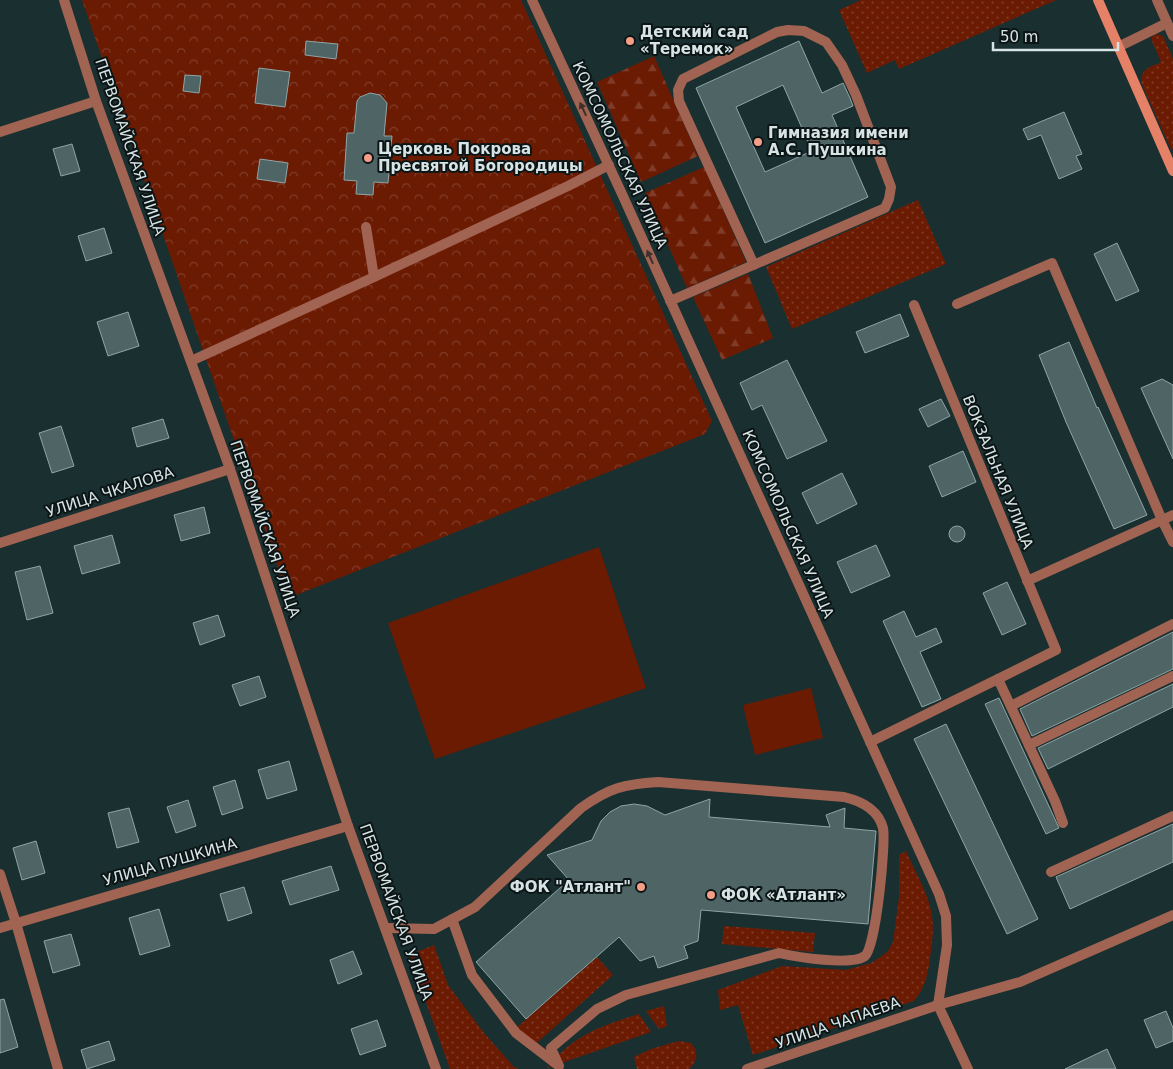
<svg xmlns="http://www.w3.org/2000/svg" width="1173" height="1069" font-family="'DejaVu Sans',sans-serif">
	<defs>
		<pattern id="grass-dots" width="8" height="8" patternUnits="userSpaceOnUse" patternTransform="scale(1.25)"><rect width="8" height="8" fill="#6c1b03"/><path d="M2 2h.1M6 6h.1" fill="none" stroke="#803c28" stroke-width="1.8" stroke-linecap="round"/></pattern>
		<pattern id="forest-firs" width="22" height="20" patternUnits="userSpaceOnUse" patternTransform="scale(1.25)"><rect width="22" height="20" fill="#6c1b03"/><path d="M5 1l3.5 6h-7zM16 11l3.5 6h-7z" fill="#803c28"/></pattern>
		<pattern id="park-crowns" width="20" height="18" patternUnits="userSpaceOnUse" patternTransform="scale(1.25)"><rect width="20" height="18" fill="#6c1b03"/><path d="M2 6a3 3 0 1 1 6 0M12 15a3 3 0 1 1 6 0" fill="none" stroke="#803c28"/></pattern>
	</defs>
	<rect width="100%" height="100%" fill="#1a2f30"/>
	<!-- grass -->
	<g fill="url(#grass-dots)">
		<polygon points="861,0 1056,0 899,69 895,60 867,73 839,10"/>
		<path d="M1156 34 1163 36 1173 59V150L1170 147 1141 82C1141 68 1151 67 1161 62L1152 41V37Z"/>
		<polygon points="918,200 946,264 792,329 766,267"/>
		<path d="M906 851C915 872 929 894 932 916 934 930 932 944 930 958 928 975 925 988 914 1001L753 1055 738 1005 720 1010 718 990 782 966 846 970 871 963 882 956 888 951 893 942 899 897V855Z"/>
		<polygon points="724,926 815,933 813,952 722,944"/>
		<polygon points="434,945 448,985 484,1033 513,1066 518,1069 450,1069 409,955"/>
		<polygon points="597,957 613,975 530,1049 514,1030"/>
		<polygon points="664,1006 667,1026 659,1029 646,1011"/>
		<path d="M639 1014 651 1032 547 1068C573 1035 601 1026 639 1014Z"/>
		<path d="M679 1041 691 1043C699 1052 698 1060 689 1069H637L634 1057 651 1049Z"/>
	</g>
	<!-- forest -->
	<g fill="url(#forest-firs)">
		<polygon points="654,56 698,156 641,182 597,82"/>
		<polygon points="704,167 746,262 687,288 645,193"/>
		<polygon points="748,274 773,338 722,360 693,297"/>
	</g>
	<!-- park -->
	<polygon fill="url(#park-crowns)" points="82,0 521,0 712,421 705,434 296,595 286,591"/>
	<!-- garden -->
	<g fill="#6c1b03">
		<polygon points="599,547 646,688 435,759 388,623"/>
		<polygon points="811,688 823,738 755,755 743,705"/>
	</g>
	<!-- building -->
	<g fill="#4e6465" stroke="#8ea5a7" fill-rule="evenodd">
		<polygon points="306,41 338,44 336,59 305,55"/>
		<path d="M799 41 822 93 843 83 850 98 853 106 832 115 868 197 765 243 696 88ZM783 85 812 151 765 172 736 107Z"/>
		<polygon points="259,68 290,72 285,107 255,103"/>
		<polygon points="185,75 201,76 199,93 183,91"/>
		<polygon points="370,93 380,95 387,103 384,136 392,136 388,183 374,182 373,195 356,194 357,181 344,180 347,133 354,133 357,101 360,97"/>
		<polygon points="1064,112 1082,154 1076,156 1082,169 1059,179 1041,135 1028,140 1023,129"/>
		<polygon points="72,144 80,171 61,176 53,149"/>
		<polygon points="260,159 288,163 285,183 257,179"/>
		<polygon points="104,228 112,253 86,261 78,236"/>
		<polygon points="1117,243 1139,291 1116,301 1094,254"/>
		<polygon points="128,312 139,346 108,356 97,322"/>
		<polygon points="900,314 909,336 865,353 856,332"/>
		<polygon points="1069,342 1097,408 1098,407 1147,515 1114,529 1066,422 1039,355"/>
		<polygon points="787,360 827,441 787,459 762,405 752,410 740,383"/>
		<polygon points="1162,379 1173,385 1173,459 1141,388"/>
		<polygon points="941,399 950,416 928,427 919,409"/>
		<polygon points="163,419 169,438 137,447 132,428"/>
		<polygon points="61,426 74,466 52,473 39,433"/>
		<polygon points="963,451 976,482 942,497 929,466"/>
		<polygon points="842,473 857,504 817,524 802,493"/>
		<polygon points="204,507 210,533 181,541 174,515"/>
		<circle cx="957" cy="534" r="8"/>
		<polygon points="112,535 120,563 82,574 74,546"/>
		<polygon points="876,545 890,576 851,593 837,562"/>
		<polygon points="40,566 53,613 27,620 15,572"/>
		<polygon points="1007,582 1026,624 1002,635 983,593"/>
		<polygon points="904,611 916,637 936,628 942,642 920,652 941,699 922,707 883,621"/>
		<polygon points="218,615 225,636 200,645 193,623"/>
		<polygon points="1173,632 1173,669 1032,736 1020,709"/>
		<polygon points="259,676 266,697 240,706 232,685"/>
		<polygon points="1173,684 1173,707 1048,769 1038,748"/>
		<polygon points="999,698 1059,828 1046,834 985,704"/>
		<polygon points="946,724 1038,919 1007,934 914,739"/>
		<polygon points="289,761 297,790 267,799 258,770"/>
		<polygon points="235,780 243,808 222,815 213,787"/>
		<polygon points="710,799 709,817 830,827 826,815 845,808 844,828 876,831 868,924 701,910 698,941 684,946 688,958 658,968 654,956 640,961 619,937 526,1019 476,962 569,880 547,855 592,840 601,821 610,812 621,806 634,804 647,806 665,815"/>
		<polygon points="188,800 196,826 176,833 167,807"/>
		<polygon points="129,808 139,842 117,848 108,813"/>
		<polygon points="1173,824 1173,862 1070,909 1056,877"/>
		<polygon points="36,841 45,873 22,880 13,848"/>
		<polygon points="331,866 339,890 290,905 282,881"/>
		<polygon points="244,887 252,913 228,921 220,894"/>
		<polygon points="159,909 170,946 140,955 129,918"/>
		<polygon points="71,934 80,965 53,973 44,941"/>
		<polygon points="353,951 362,974 338,984 330,960"/>
		<polygon points="4,999 18,1047 0,1053 0,1000"/>
		<polygon points="1166,1011 1173,1028 1173,1041 1156,1048 1144,1020"/>
		<polygon points="377,1020 386,1046 360,1055 351,1029"/>
		<polygon points="109,1041 115,1060 87,1069 81,1050"/>
		<polygon points="1107,1049 1116,1069 1065,1069"/>
	</g>
	<g fill="none" stroke-linecap="round" stroke-linejoin="round">
		<!-- lane -->
		<g stroke="#a16352" stroke-width="10">
			<polyline points="1157,0 1173,36"/>
			<polyline points="1118,47 1167,23"/>
			<polyline points="374,277 568,186 609,165"/>
			<polyline points="670,301 885,208 889,199 891,187 856,95 842,65 826,42 804,31 788,30 777,32 683,79 678,90 679,101 754,265"/>
			<polyline points="957,304 1052,263 1162,520 1173,542"/>
			<polyline points="191,361 374,277 366,227"/>
			<polyline points="1027,581 1173,515"/>
			<polyline points="1011,706 1173,624"/>
			<polyline points="1029,745 1173,676"/>
			<polyline points="1051,872 1173,816"/>
			<path d="M385 928 434 929 475 907 581 808C609 788 624 784 658 782L844 797C861 801 878 809 883 828 886 843 876 947 865 956 852 966 796 957 779 953L626 995 597 1009 551 1048 559 1066 516 1033 472 975 452 919"/>
			<polyline points="938,1005 1020,982 1173,915"/>
		</g>
		<!-- street -->
		<g stroke="#a16352" stroke-width="10">
			<polyline points="64,0 96,101 230,469 348,826 436,1069"/>
			<polyline points="532,0 622,194 939,894 946,916 947,945 938,1005 968,1069"/>
			<polyline points="0,132 96,101"/>
			<polyline points="914,305 1056,650 998,679"/>
			<polyline points="0,543 230,469"/>
			<polyline points="870,742 998,679 1055,801 1063,823"/>
			<polyline points="0,874 16,923 58,1069"/>
			<polyline points="0,928 348,826"/>
			<polyline points="747,1069 938,1005"/>
		</g>
		<!-- secondary -->
		<polyline stroke="#e48167" stroke-width="10" points="1098,0 1173,171"/>
	</g>
	<!-- one-way arrows -->
	<defs><path id="oneway-solid" d="M-6-.8H1V-3.2L6.5 0L1 3.2V.8H-6Z" transform="scale(1.25)"/></defs>
	<g fill="#40302b">
		<use href="#oneway-solid" transform="translate(583 109) rotate(-115)"/>
		<use href="#oneway-solid" transform="translate(650 257) rotate(-114)"/>
	</g>
	<!-- markers -->
	<g fill="#f49e87" stroke="#0c1516" stroke-width="2">
		<circle cx="630" cy="41" r="5"/>
		<circle cx="758" cy="142" r="5"/>
		<circle cx="368" cy="158" r="5"/>
		<circle cx="641" cy="887" r="5"/>
		<circle cx="711" cy="895" r="5"/>
	</g>
	<g text-anchor="middle" stroke-width="4" stroke-linejoin="round" paint-order="stroke">
		<!-- poi labels -->
		<g font-size="15" font-weight="bold" fill="#d7e3e4" stroke="#0c1516" text-anchor="start">
			<text x="640" y="37">Детский сад<tspan x="640" dy="17">«Теремок»</tspan></text>
			<text x="768" y="138">Гимназия имени<tspan x="768" dy="17">А.С. Пушкина</tspan></text>
			<text x="378" y="154">Церковь Покрова<tspan x="378" dy="17">Пресвятой Богородицы</tspan></text>
			<text x="631" y="892" text-anchor="end">ФОК "Атлант"</text>
			<text x="721" y="900">ФОК «Атлант»</text>
		</g>
		<!-- street labels -->
		<g font-size="15" fill="#d7e3e4" stroke="#0c1516">
			<text transform="translate(130 147) rotate(71)" y="5">ПЕРВОМАЙСКАЯ УЛИЦА</text>
			<text transform="translate(620 155) rotate(65)" y="5">КОМСОМОЛЬСКАЯ УЛИЦА</text>
			<text transform="translate(998 472) rotate(68)" y="5">ВОКЗАЛЬНАЯ УЛИЦА</text>
			<text transform="translate(110 492) rotate(-18)" y="5">УЛИЦА ЧКАЛОВА</text>
			<text transform="translate(788 524) rotate(66)" y="5">КОМСОМОЛЬСКАЯ УЛИЦА</text>
			<text transform="translate(265 529) rotate(71)" y="5">ПЕРВОМАЙСКАЯ УЛИЦА</text>
			<text transform="translate(170 862) rotate(-16)" y="5">УЛИЦА ПУШКИНА</text>
			<text transform="translate(396 912) rotate(70)" y="5">ПЕРВОМАЙСКАЯ УЛИЦА</text>
			<text transform="translate(838 1023) rotate(-19)" y="5">УЛИЦА ЧАПАЕВА</text>
		</g>
	</g>
	<!-- scale -->
	<path d="M993 42v8h125v-8" fill="none" stroke="#d7e3e4" stroke-width="2.5"/>
	<text x="1000" y="42" font-size="15" fill="#d7e3e4" stroke="#0c1516" stroke-width="4" paint-order="stroke">50 m</text>
</svg>
